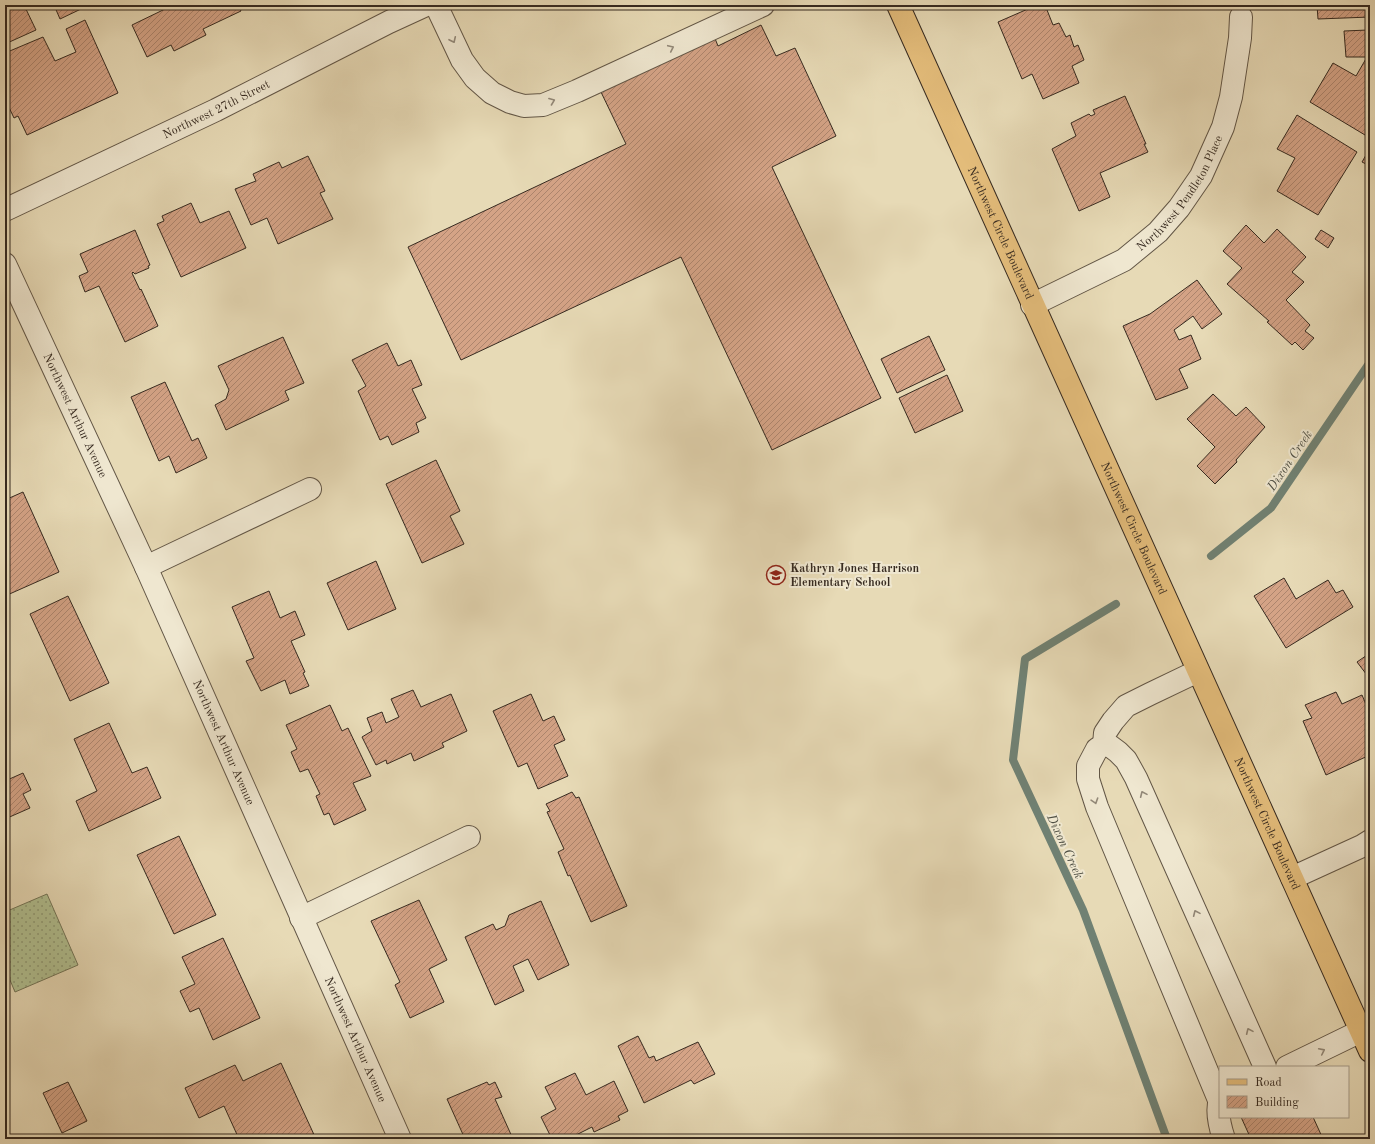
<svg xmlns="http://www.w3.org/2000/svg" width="1375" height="1144" font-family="'Old Standard TT',serif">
	<defs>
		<pattern id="garden-dots" width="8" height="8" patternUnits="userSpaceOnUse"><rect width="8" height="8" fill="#b1c091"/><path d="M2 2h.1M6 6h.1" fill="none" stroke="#919c76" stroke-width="1.8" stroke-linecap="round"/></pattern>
		<pattern id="building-hatch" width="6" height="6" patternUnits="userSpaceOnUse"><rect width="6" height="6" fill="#d4a386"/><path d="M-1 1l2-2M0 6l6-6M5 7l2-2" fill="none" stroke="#ad856d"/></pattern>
	</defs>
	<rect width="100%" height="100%" fill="#e7dab6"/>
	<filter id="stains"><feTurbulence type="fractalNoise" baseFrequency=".005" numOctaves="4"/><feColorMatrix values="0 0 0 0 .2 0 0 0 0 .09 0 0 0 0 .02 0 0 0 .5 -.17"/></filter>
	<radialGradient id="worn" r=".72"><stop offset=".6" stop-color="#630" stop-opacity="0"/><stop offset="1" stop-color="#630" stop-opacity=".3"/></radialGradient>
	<!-- garden -->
	<polygon fill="url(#garden-dots)" stroke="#747558" points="47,894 78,965 15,992 5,968 5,912"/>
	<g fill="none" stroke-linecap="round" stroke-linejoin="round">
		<!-- stream -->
		<g stroke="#708173" stroke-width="8">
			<polyline points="1211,556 1271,508 1370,362"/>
			<polyline points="1116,604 1025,659 1013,760 1083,910 1167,1139"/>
		</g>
	</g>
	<!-- building -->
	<g fill="url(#building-hatch)" stroke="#362a20">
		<polygon points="5,5 24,5 36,30 5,44"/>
		<polygon points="54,5 79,5 81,9 60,19"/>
		<polygon points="160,5 238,5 241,11 203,29 206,35 174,51 171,45 147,57 132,25 163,10"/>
		<polygon points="1037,5 1045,5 1053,25 1059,23 1066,37 1070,35 1074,47 1078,45 1084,60 1072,66 1079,83 1043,99 1032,74 1022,79 998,22"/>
		<polygon points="1317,5 1370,5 1370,17 1318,19"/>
		<polygon points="85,20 118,93 27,135 18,116 14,118 5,99 5,53 43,37 55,61 76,52 66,29"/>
		<polygon points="761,25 776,56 795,48 836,136 772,167 881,398 772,450 681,257 461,360 408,247 626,144 600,90 714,36 718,46"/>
		<polygon points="1368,27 1370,27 1370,127 1365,135 1310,102 1333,63 1356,76 1367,57 1346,57 1344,31 1368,30"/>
		<polygon points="1125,96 1146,144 1144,144 1148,152 1100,173 1110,197 1079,211 1052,149 1076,136 1071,123 1089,114 1091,116 1095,114 1093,110"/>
		<polygon points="1297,115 1357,152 1318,215 1277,191 1295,158 1277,149"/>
		<polygon points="1366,155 1370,157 1370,166 1362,162"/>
		<polygon points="308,156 325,191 320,193 333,219 278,244 267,218 251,225 235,189 256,181 253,174 279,162 282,168"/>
		<polygon points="191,203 200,223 229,211 246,248 181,277 157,224 164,221 162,216"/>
		<polygon points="1246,225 1264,243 1277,229 1306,257 1292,272 1304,282 1286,300 1310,325 1305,331 1314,338 1303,350 1295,342 1292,345 1267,322 1269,321 1227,284 1242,268 1223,251"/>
		<polygon points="135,230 150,265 148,266 149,268 135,274 133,272 132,273 140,290 141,289 158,326 125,342 99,286 85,292 79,276 88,272 80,254"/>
		<polygon points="1321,230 1334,238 1328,248 1315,239"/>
		<polygon points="1197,280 1222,314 1202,329 1193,316 1174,330 1179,340 1191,335 1201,359 1179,369 1188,388 1156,400 1123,326 1150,314"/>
		<polygon points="929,336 945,370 897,393 881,359"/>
		<polygon points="283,337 304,383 285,391 289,400 226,430 215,405 226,399 229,390 218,366"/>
		<polygon points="387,343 398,366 411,360 422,385 412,389 426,418 416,423 419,432 392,445 388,436 380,440 358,391 366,386 352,360"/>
		<polygon points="947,375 963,411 915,433 899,398"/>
		<polygon points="165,382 192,441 198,438 207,458 176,473 169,456 159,461 131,397"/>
		<polygon points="1213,394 1236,416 1246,407 1265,427 1236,460 1237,462 1215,484 1197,466 1215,447 1187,419"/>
		<polygon points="436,460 460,511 450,516 464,544 422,563 386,484"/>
		<polygon points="23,492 59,572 5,596 5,500"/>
		<polygon points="376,561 396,609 348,630 327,583"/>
		<polygon points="1284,578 1296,599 1328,580 1336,593 1343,590 1353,607 1286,648 1254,596"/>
		<polygon points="269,591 280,618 295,611 305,635 291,641 305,672 303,673 309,686 290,694 285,680 261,691 246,661 254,658 232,607"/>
		<polygon points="68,596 109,683 70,701 30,614"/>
		<polygon points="1370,653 1370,679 1357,662"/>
		<polygon points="413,690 421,707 451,694 467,731 442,743 444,747 414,761 411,753 387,764 386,760 376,765 362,737 372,731 367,718 382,712 386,723 399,717 391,699"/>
		<polygon points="1336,692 1342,704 1362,695 1370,714 1370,755 1326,775 1303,721 1312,718 1305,705"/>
		<polygon points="531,694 543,721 554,716 565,740 554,745 568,776 538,789 527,763 518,767 493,711"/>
		<polygon points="330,705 342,731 348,728 371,776 353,783 366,810 334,825 329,813 324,815 316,796 320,794 308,769 300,772 291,752 297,749 286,725"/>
		<polygon points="109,723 132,773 147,767 161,798 89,831 76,801 97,791 74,739"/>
		<polygon points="23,773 31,790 23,794 30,808 5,819 5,781"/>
		<polygon points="572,792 576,798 579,797 627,906 591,922 570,875 568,876 558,852 564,849 547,812 550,811 546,804"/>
		<polygon points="179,836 216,915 174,934 137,855"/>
		<polygon points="419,900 447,960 429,969 444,1002 410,1018 395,985 400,982 371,921"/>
		<polygon points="541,901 569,965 538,980 528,959 513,966 524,991 495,1005 465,937 493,924 496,930 505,926 509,915"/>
		<polygon points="223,938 260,1018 213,1040 199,1008 190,1012 180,991 195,984 182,957"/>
		<polygon points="638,1036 649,1058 654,1056 656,1061 698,1042 715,1074 694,1084 691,1080 644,1103 618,1046"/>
		<polygon points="281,1063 316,1139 239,1139 224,1106 199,1118 185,1088 235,1065 243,1081"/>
		<polygon points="575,1073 586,1095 614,1081 628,1111 618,1116 620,1120 594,1132 592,1127 568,1139 552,1139 541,1117 556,1109 545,1087"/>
		<polygon points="68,1082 87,1121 62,1133 43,1093"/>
		<polygon points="487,1082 489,1085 495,1082 502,1097 495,1099 513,1139 465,1139 447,1099"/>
		<polygon points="1241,1117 1313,1117 1323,1139 1251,1139"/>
	</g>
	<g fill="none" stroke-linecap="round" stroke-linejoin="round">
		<!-- minor casing -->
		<g stroke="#625646" stroke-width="24">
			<g id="minor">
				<polyline points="436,5 462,60 475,78 492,93 510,102 524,106 543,105 577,91 763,5"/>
				<path id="s1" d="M5 210 216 110 389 22 426 5"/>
				<path id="s2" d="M5 264 146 567 400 1139"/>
				<path id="s3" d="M1032 305 1124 260 1158 232 1179 208 1201 176 1223 127 1231 97 1240 38 1241 17"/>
				<polyline points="146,567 310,489"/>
				<polyline points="1104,745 1105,733 1113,721 1126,706 1150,694 1198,671"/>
				<polyline points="1292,878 1362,846 1370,841"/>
				<polyline points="301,918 469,837"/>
				<polyline points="1287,1067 1361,1031"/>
				<path d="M1220 1099C1216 1111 1220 1127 1224 1139"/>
				<polyline points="1219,1100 1097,807 1088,779 1088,766 1097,749 1104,745 1110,746 1118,752 1126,760 1136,778 1265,1067"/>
			</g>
		</g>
		<!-- major casing -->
		<g stroke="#362a20" stroke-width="24">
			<g id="major">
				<path id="s4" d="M898 5 1370 1051"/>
			</g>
		</g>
		<!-- minor -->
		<use href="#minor" stroke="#efe7d0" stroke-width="22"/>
		<!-- major -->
		<use href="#major" stroke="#e4bd7b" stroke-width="22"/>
	</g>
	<!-- one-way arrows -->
	<defs><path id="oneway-chevron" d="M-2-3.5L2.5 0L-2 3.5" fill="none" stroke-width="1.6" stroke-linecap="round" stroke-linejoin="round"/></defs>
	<g stroke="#928878">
		<use href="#oneway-chevron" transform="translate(453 40) rotate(65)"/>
		<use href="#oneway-chevron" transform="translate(671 48) rotate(-25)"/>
		<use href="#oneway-chevron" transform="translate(552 101) rotate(-21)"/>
		<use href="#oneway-chevron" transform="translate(1143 794) rotate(-114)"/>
		<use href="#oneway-chevron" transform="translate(1095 801) rotate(72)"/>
		<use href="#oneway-chevron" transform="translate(1196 913) rotate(-114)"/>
		<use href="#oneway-chevron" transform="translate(1249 1031) rotate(-114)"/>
		<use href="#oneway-chevron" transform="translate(1322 1051) rotate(-26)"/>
	</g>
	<!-- icons -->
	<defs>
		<g id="school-ring" transform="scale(1)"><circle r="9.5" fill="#efe7d0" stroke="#8f2418" stroke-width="1.5"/><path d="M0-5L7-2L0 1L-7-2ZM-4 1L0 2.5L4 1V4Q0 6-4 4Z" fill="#8f2418"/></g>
	</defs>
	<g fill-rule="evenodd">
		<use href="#school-ring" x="776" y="575"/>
	</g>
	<g text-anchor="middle" stroke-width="4" stroke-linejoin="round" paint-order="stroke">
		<!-- street labels -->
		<g font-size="12" fill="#362a20" stroke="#efe7d0">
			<text dy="4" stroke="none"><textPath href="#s1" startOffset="234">Northwest 27th Street</textPath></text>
			<text dy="4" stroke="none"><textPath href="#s3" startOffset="191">Northwest Pendleton Place</textPath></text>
			<text dy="4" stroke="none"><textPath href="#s4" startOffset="250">Northwest Circle Boulevard</textPath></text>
			<text dy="4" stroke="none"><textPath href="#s2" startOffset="167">Northwest Arthur Avenue</textPath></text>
			<text dy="4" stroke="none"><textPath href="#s4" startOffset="574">Northwest Circle Boulevard</textPath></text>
			<text dy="4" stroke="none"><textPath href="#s2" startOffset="526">Northwest Arthur Avenue</textPath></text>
			<text dy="4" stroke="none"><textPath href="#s4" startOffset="898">Northwest Circle Boulevard</textPath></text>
			<text dy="4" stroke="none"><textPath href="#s2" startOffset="851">Northwest Arthur Avenue</textPath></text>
		</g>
		<!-- poi labels -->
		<g font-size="12" font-weight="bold" fill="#362a20" stroke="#efe7d0" text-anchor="start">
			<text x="790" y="572">Kathryn Jones Harrison<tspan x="790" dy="14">Elementary School</tspan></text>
		</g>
		<!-- water labels -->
		<g font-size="13" font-style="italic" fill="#4e4e43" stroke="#efe7d0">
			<text transform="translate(1289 460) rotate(-56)" y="5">Dixon Creek</text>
			<text transform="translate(1066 846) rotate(65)" y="5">Dixon Creek</text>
		</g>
	</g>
	<!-- margin -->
	<rect width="1375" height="1144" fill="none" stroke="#e7dab6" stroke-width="20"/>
	<rect x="6" y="6" width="1363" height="1132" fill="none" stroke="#362a20" stroke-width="2"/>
	<rect x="10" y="10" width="1355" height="1124" fill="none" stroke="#362a20"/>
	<!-- legend -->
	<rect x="1219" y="1066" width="130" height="52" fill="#efe7d0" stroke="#a59b8a"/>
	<rect x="1227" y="1079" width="20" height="6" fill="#e4bd7b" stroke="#a59b8a"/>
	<text x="1255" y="1086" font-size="12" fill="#362a20">Road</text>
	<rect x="1227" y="1096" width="20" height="12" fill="url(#building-hatch)" stroke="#a59b8a"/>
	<text x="1255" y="1106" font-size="12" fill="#362a20">Building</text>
	<rect width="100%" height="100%" filter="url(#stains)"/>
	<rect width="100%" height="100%" fill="url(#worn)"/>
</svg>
